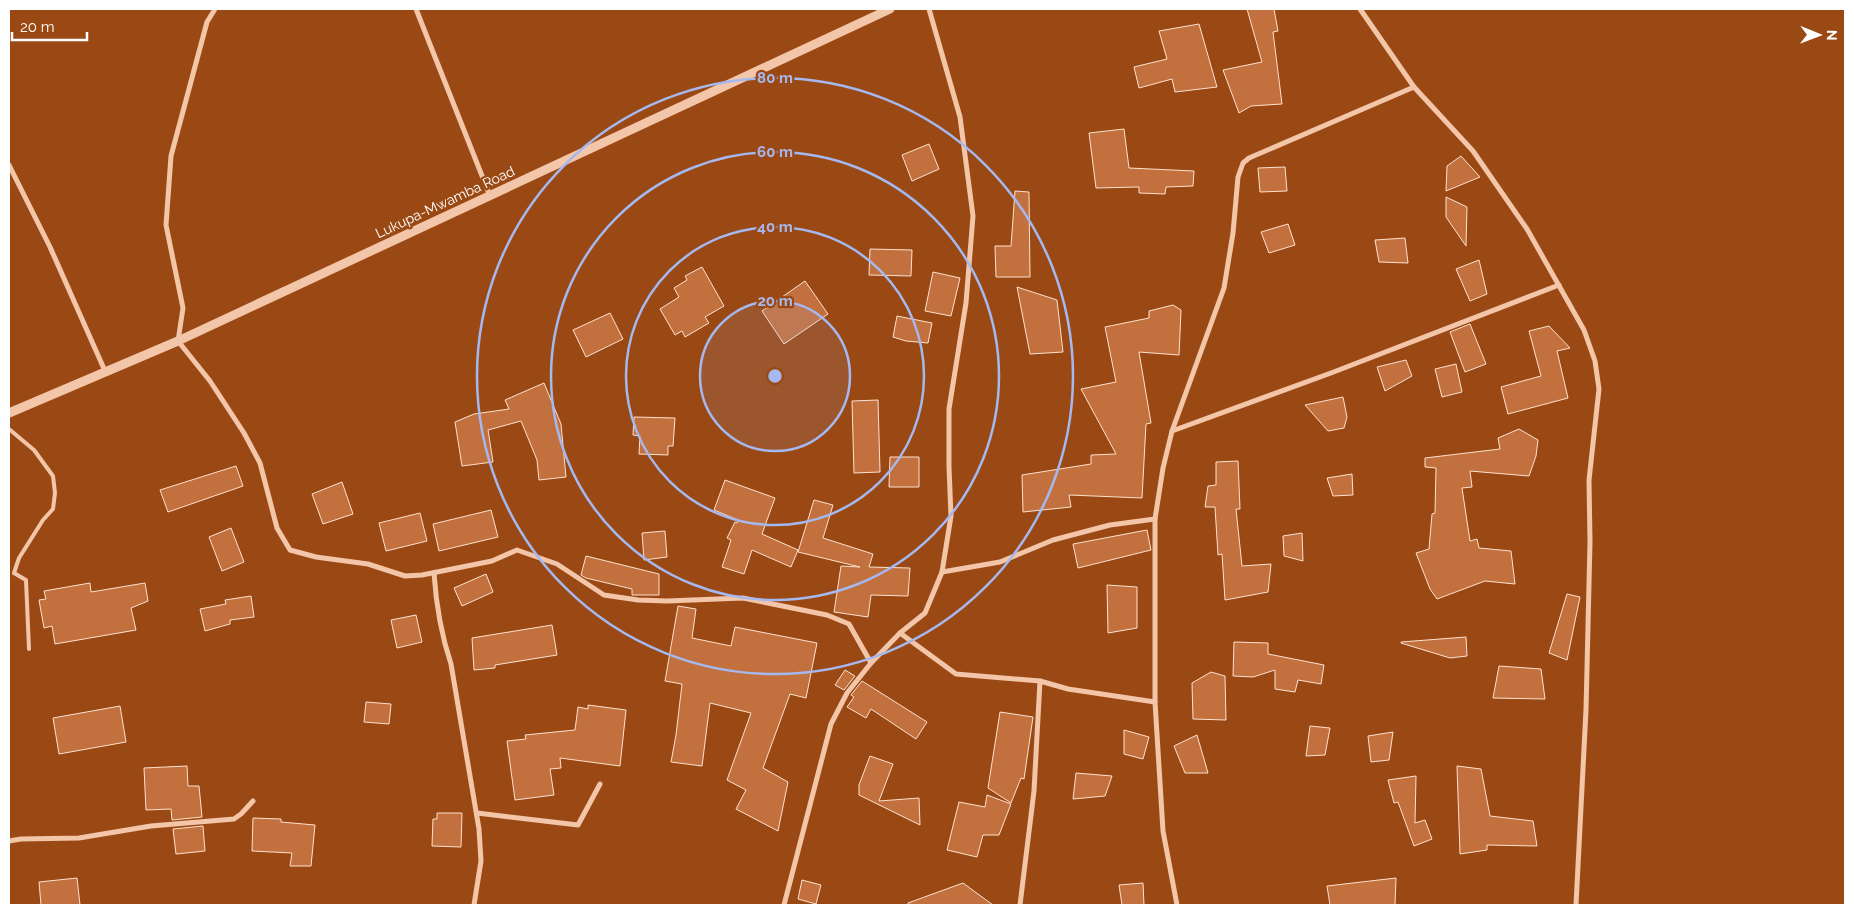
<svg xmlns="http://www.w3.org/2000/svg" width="1854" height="914" font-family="Raleway,sans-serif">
	<rect width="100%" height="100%" fill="#9b4914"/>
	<!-- building -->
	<g fill="#c2703d" stroke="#fde2d1">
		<polygon points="1247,9 1274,9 1278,31 1273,32 1282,104 1251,106 1239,113 1223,70 1262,62"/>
		<polygon points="1199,24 1217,87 1175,92 1172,79 1139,88 1134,67 1167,59 1159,31"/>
		<polygon points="1124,129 1129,168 1194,171 1193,186 1166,187 1165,194 1139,193 1139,187 1096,188 1089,133"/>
		<polygon points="929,144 939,169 912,181 902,155"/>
		<polygon points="1461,156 1480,177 1446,191 1447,166"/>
		<polygon points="1285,167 1287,191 1260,192 1258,168"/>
		<polygon points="1015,191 1029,192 1030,277 996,277 995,246 1011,246"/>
		<polygon points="1446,197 1467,207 1466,246 1446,217"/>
		<polygon points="1288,224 1295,245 1269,253 1261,232"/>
		<polygon points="1405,238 1408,263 1379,262 1375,240"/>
		<polygon points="870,249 912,250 911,276 869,275"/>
		<polygon points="1479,260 1487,294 1470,301 1456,269"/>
		<polygon points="702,267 724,306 705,317 709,323 685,337 682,331 675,335 660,309 679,297 674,288 687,280 685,276"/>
		<polygon points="933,272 960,278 951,316 925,311"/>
		<polygon points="805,281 828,314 784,344 762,311"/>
		<polygon points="1017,287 1057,300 1063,352 1030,354"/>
		<polygon points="1173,305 1181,310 1179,355 1139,352 1151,423 1146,424 1142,498 1069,495 1071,507 1023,512 1022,475 1091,464 1091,455 1116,454 1081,389 1116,382 1105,327 1149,318 1149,311"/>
		<polygon points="610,313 623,339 586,357 573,330"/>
		<polygon points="897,316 932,323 928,343 906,341 893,337"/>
		<polygon points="1470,324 1486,364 1465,372 1450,332"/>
		<polygon points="1549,326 1570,348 1557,351 1568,398 1508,414 1501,387 1541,376 1529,331"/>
		<polygon points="1406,360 1412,376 1385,391 1377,367"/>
		<polygon points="1456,364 1462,392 1442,397 1435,369"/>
		<polygon points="544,383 561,424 566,477 539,480 537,460 521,421 488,430 493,462 462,466 455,422 474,414 509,409 505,400"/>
		<polygon points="1343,397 1347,417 1344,428 1328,431 1305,405"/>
		<polygon points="878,400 880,472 854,473 852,401"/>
		<polygon points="634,417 675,418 673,446 668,446 668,455 639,454 640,436 633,435"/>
		<polygon points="1519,429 1538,440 1536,456 1529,476 1470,471 1472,487 1462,488 1470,541 1477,539 1479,548 1511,551 1515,584 1485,581 1437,599 1430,589 1416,553 1429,549 1432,514 1435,513 1436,468 1425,467 1425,458 1500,449 1498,438"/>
		<polygon points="890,457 919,457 919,487 889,487"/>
		<polygon points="1238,461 1240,509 1236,509 1242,566 1271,564 1268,592 1225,600 1222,554 1218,555 1215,507 1205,507 1208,486 1216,485 1216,462"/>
		<polygon points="236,466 243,486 168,512 160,490"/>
		<polygon points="1352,474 1353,495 1333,496 1327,478"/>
		<polygon points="725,480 775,498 762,534 798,550 791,567 752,550 744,574 722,567 731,540 727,538 735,522 737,523 738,520 714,510"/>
		<polygon points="342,482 353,514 323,524 312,494"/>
		<polygon points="814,500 833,505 823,538 873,554 869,567 910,568 908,596 871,595 868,617 834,612 841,566 860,567 798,552"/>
		<polygon points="491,510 498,537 439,551 433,524"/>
		<polygon points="420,513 427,541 386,551 379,523"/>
		<polygon points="231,528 244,562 222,571 209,537"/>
		<polygon points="1147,530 1151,550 1078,568 1073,544"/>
		<polygon points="665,531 667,557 644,560 642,533"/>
		<polygon points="1302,533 1303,561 1284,556 1283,536"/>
		<polygon points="586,556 659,574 659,595 632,595 632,589 586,578 581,575"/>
		<polygon points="486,574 493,592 462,606 454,588"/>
		<polygon points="90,583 91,592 145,583 148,601 131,608 136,630 55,644 52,626 44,628 39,600 46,599 44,591"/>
		<polygon points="1107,585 1137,587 1137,628 1108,633"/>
		<polygon points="1567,594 1580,597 1567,660 1549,653"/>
		<polygon points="251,596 254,617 230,620 230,624 205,631 200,609 226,604 225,600"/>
		<polygon points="678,606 696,609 692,638 731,646 735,627 817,643 806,698 790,694 763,768 788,782 778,831 736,809 746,790 727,780 751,713 710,703 702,766 671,762 676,735 682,684 665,681"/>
		<polygon points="416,615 422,642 397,648 391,620"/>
		<polygon points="552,625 557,655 495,665 495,668 474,670 472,638"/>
		<polygon points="1466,637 1467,656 1450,658 1401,643 1401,642"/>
		<polygon points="1234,642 1268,643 1268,654 1324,665 1321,684 1298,680 1295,692 1275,689 1275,670 1253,677 1233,676"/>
		<polygon points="1499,666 1541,669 1545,699 1493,698"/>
		<polygon points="845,670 855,676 844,690 835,685"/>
		<polygon points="1211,672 1225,676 1226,720 1193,719 1192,683"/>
		<polygon points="862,681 927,722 916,739 871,709 866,718 847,707 854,697 851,695"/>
		<polygon points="366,702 391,704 389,724 364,722"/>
		<polygon points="588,705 626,710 620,766 560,758 561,768 550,769 554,795 515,800 507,741 526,739 525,735 575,730 578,707 588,709"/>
		<polygon points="120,706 126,742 59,754 53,718"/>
		<polygon points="1000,712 1033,717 1024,779 1021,778 1011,803 988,788"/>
		<polygon points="1310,726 1330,728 1325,755 1306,756"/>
		<polygon points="1124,730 1149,737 1143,759 1124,754"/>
		<polygon points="1393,732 1389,760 1371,762 1368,736"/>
		<polygon points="1197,735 1208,773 1185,773 1174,746"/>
		<polygon points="870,756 893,764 879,801 919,798 920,825 859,795 859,785"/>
		<polygon points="187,766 188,786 199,786 202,817 172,820 171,809 146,810 144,768"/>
		<polygon points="1457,766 1481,769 1490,816 1533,821 1537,846 1487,845 1487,850 1460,854"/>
		<polygon points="1076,773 1112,776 1105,796 1073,799"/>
		<polygon points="1416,776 1415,823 1425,820 1432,839 1414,846 1398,802 1394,803 1388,780"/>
		<polygon points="987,795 1011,804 999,835 983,835 977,857 947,850 959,802 985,807"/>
		<polygon points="437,813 462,813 461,847 432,846 433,819 437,819"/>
		<polygon points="253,818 281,819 281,822 315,825 311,866 290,866 292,853 252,851"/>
		<polygon points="203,826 205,851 176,854 173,829"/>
		<polygon points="77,878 80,905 41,905 39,882"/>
		<polygon points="1396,878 1395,905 1330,905 1327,886"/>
		<polygon points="802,880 821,885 816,904 798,899"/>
		<polygon points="963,883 993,905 908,905 908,903"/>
		<polygon points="1143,883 1144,905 1122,905 1119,885"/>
	</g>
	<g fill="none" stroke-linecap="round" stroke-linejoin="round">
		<!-- service -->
		<polyline stroke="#f3c5a9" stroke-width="4" points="9,429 34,450 53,476 55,493 53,509 43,520 19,558 14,573 26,580 29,649"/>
		<!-- minor -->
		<g stroke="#f3c5a9" stroke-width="5">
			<polyline points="215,9 207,22 171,156 166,225 183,308 178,341 210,381 244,433 260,463 277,528 290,550 316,557 368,564 405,576 422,575 492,561 517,550 557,564 604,595 638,600 667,601 743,598 827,615 849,624 871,663"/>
			<polyline points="416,9 490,196"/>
			<polyline points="1360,9 1414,87 1473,151 1527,229 1584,330 1595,361 1599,389 1589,480 1590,542 1586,710 1576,905"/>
			<polyline points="9,165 50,247 105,371"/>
			<polyline points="1172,431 1331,373 1559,285"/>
			<polyline points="942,572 1000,562 1053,540 1110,525 1155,519"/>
			<path d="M434 573C436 604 441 634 451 664L479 829 481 861 474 905"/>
			<polyline points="900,633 956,674 1040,681 1068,689 1155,702"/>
			<polyline points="477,813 578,825 600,784"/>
			<polyline points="9,841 21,839 79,838 151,826 234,819 241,814 253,801"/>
			<polyline points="784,905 831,724 847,693 871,663 900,633 925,613 942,572 951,516 949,467 949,409 966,303 973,216 960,117 929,9"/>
			<polyline points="1020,905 1034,791 1040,681"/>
			<polyline points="1177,905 1163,831 1155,702 1155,519 1163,468 1172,431 1224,288 1233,233 1238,177 1243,163 1249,158 1414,87"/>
		</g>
		<!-- tertiary -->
		<polyline stroke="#f3c5a9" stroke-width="9" points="9,413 178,341 890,9"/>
	</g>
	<!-- distance rings -->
	<circle cx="775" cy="376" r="75" fill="#a5b8ef" fill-opacity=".12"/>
	<g fill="none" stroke="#a5b8ef" stroke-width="2.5">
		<circle cx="775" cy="376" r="75"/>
		<circle cx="775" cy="376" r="149"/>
		<circle cx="775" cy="376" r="224"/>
		<circle cx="775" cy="376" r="298"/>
	</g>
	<g text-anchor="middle" stroke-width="4.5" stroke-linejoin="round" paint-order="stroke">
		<!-- street labels -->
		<g font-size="14" fill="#fff" stroke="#9b4914">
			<text transform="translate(445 202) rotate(-25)" y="5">Lukupa-Mwamba Road</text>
		</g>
	</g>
	<circle cx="775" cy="376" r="8" fill="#a5b8ef" stroke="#9b4914" stroke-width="2.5"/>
	<g font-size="15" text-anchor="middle" font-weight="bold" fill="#a5b8ef" stroke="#9b4914" stroke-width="4.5" stroke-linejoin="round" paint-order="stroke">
		<text x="775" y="83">80 m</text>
		<text x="775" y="157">60 m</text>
		<text x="775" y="232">40 m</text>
		<text x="775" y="306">20 m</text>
	</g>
	<!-- border -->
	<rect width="1854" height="914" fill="none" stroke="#ffffff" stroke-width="20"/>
	<!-- north arrow -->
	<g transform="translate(1819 35) rotate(91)" stroke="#9b4914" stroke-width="4" paint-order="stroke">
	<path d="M0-4L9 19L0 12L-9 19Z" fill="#ffffff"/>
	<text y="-8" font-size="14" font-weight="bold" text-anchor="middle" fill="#ffffff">N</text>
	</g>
	<!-- scale -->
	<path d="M12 32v8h75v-8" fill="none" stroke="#ffffff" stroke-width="2.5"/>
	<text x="20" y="32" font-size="15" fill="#ffffff" stroke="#9b4914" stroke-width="4" paint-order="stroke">20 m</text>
</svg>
